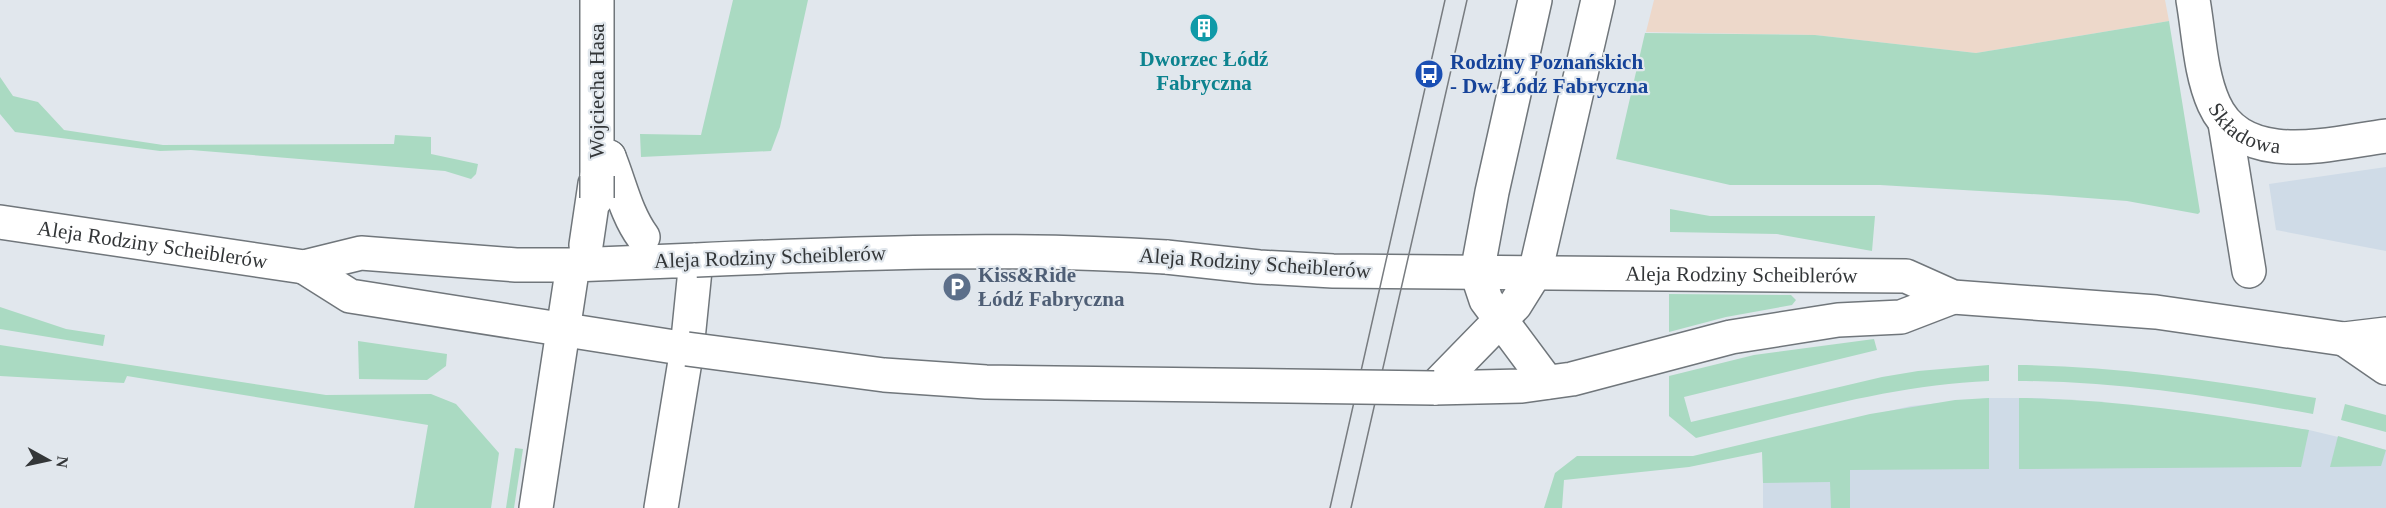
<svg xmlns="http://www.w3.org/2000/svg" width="2386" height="508" font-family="'Times New Roman',serif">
	<rect width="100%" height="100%" fill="#e1e7ed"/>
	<!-- commercial -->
	<polygon fill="#edd8ca" points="1654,0 2165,0 2169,21 1976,53 1815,35 1646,32"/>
	<!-- built -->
	<g fill="#cfdbe7">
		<polygon points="2386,167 2386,251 2276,230 2269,184"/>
		<polygon points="1989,398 2042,398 2182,411 2309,430 2355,441 2386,450 2386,508 1763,508 1763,440 1911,406"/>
	</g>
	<!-- green -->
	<g fill="#aadac2">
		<polygon points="733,0 808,0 780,127 771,151 641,157 640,134 701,135"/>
		<polygon points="2169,21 2200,212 2198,214 2127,201 2048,195 1880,185 1730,185 1616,159 1645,33 1815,35 1976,53"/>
		<polygon points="0,77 13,96 38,102 64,130 163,145 394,144 395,135 431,137 431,154 478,164 476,174 471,179 445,171 191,150 160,151 15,132 0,114"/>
		<polygon points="1670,209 1710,216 1875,216 1872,251 1777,234 1670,232"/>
		<polygon points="1669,294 1791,295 1796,300 1792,305 1726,317 1669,332"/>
		<polygon points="0,307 66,329 105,335 103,346 0,329"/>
		<path d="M1874 339 1877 350 1684 397 1691 422 1882 377 1918 371 1989 365V381C1889 385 1793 415 1696 438L1669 416V376L1754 355Z"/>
		<polygon points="358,341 447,354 446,366 427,380 359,379"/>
		<polygon points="0,345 326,395 431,394 456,404 499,453 491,508 414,508 428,425 127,376 124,383 0,376"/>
		<path d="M2018 365C2118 366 2218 381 2316 398L2313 414C2216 397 2116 381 2018 381Z"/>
		<polygon points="1989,398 1989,469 1850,470 1850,508 1831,508 1830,482 1763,483 1762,452 1689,467 1564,480 1562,508 1544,508 1555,473 1577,456 1693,456 1870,414 1955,400"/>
		<path d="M2019 398C2116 399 2213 414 2309 430L2301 467 2019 469Z"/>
		<polygon points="2345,404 2386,415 2386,432 2341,420"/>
		<polygon points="2338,436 2386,450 2381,466 2330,467"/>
		<polygon points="515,448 523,449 514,508 506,508"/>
	</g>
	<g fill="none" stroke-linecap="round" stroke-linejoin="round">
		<!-- pedestrian casing -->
		<g stroke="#70767b" stroke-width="36">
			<polyline id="pedestrian" points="597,176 597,0"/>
		</g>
		<!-- minor casing -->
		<g stroke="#70767b" stroke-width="36">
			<g id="minor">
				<path id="s1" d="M2193 0C2199 34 2200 73 2214 104 2243 169 2332 143 2386 136"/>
				<polyline points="2225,123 2249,271"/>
				<path d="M609 157C620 184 626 214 643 237"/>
				<polyline points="586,245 595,184 609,157"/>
			</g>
		</g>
		<!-- tertiary casing -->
		<g stroke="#70767b" stroke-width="36">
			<g id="tertiary">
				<polyline points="1535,0 1492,192 1477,273 1486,300 1547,382"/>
				<path id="s2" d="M0 222 304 267 361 253 516 265H573"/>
				<polyline points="304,267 350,296 687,349"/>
				<polyline points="1434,388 1515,305 1535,273 1598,0"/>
			</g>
		</g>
		<!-- secondary casing -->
		<g stroke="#70767b" stroke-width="36">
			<g id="secondary">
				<path id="s3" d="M1166 257 1259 267 1333 271 1906 276 1953 297 2156 312 2344 339 2386 334"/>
				<polyline points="2344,339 2386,368"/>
				<polyline points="1434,388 1522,386 1572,379 1731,337 1838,320 1901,317 1953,297"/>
				<polyline points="536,508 573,265 696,260 687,349 661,508"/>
			</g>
		</g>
		<!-- pedestrian -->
		<use href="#pedestrian" stroke="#fff" stroke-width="33"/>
		<!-- minor -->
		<use href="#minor" stroke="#fff" stroke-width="33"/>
		<!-- tertiary -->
		<use href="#tertiary" stroke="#fff" stroke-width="33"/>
		<!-- secondary -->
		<use href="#secondary" stroke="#fff" stroke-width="33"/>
		<!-- tram -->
		<g stroke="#787c80" stroke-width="1.5">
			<polyline points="1330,508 1445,0"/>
			<polyline points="1351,508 1467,0"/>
		</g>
		<!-- pedestrian-bridge casing -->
		<g stroke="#70767b" stroke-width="36" stroke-linecap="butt">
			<polyline id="pedestrian-bridge" points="597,176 597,198"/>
		</g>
		<!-- secondary-bridge casing -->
		<g stroke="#70767b" stroke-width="36" stroke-linecap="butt">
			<g id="secondary-bridge">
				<path d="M696 260C853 253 1009 247 1166 257"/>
				<polyline points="687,349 884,375 986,382 1434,388"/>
			</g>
		</g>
		<!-- pedestrian-bridge -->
		<use href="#pedestrian-bridge" stroke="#fff" stroke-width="33"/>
		<!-- secondary-bridge -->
		<use href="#secondary-bridge" stroke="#fff" stroke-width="33"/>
	</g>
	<!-- icons -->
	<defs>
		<g id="building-disc" transform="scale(1.5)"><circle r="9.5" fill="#0f9aa8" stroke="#e1e7ed"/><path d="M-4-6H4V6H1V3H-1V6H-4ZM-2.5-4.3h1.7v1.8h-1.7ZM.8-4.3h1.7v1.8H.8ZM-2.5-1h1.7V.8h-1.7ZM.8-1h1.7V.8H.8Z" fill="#fff"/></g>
		<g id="bus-disc" transform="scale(1.5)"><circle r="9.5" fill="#1a4fb4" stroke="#e1e7ed"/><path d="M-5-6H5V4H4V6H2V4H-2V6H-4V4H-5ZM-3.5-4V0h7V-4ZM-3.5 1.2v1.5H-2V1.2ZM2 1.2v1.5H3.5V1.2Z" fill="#fff"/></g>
		<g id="parking-disc" transform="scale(1.5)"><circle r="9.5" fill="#5c6f8a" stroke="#e1e7ed"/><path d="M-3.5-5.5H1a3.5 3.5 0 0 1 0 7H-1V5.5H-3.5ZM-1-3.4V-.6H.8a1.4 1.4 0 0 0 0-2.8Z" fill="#fff"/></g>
	</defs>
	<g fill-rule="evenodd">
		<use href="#building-disc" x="1204" y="28"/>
		<use href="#bus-disc" x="1429" y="74"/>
		<use href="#parking-disc" x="957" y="287"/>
	</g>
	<g text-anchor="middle" stroke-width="4.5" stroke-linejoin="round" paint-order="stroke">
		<!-- culture labels -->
		<g font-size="21" font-weight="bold" fill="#0d838f" stroke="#e1e7ed">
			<text x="1204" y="66">Dworzec Łódź<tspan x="1204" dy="24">Fabryczna</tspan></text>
		</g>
		<!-- transit labels -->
		<g font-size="21" font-weight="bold" fill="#164399" stroke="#e1e7ed" text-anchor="start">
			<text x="1450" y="69">Rodziny Poznańskich<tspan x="1450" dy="24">- Dw. Łódź Fabryczna</tspan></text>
		</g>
		<!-- street labels -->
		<g font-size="21" fill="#333638" stroke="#e1e7ed">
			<text transform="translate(597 91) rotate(-90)" y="7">Wojciecha Hasa</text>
			<text dy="7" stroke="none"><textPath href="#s1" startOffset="148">Składowa</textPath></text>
			<text dy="7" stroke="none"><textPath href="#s2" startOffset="154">Aleja Rodziny Scheiblerów</textPath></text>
			<text transform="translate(770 257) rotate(-2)" y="7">Aleja Rodziny Scheiblerów</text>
			<text transform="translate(1255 263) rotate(4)" y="7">Aleja Rodziny Scheiblerów</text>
			<text dy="7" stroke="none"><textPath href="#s3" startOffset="576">Aleja Rodziny Scheiblerów</textPath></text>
		</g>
		<!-- service labels -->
		<g font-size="21" font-weight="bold" fill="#4e5e75" stroke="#e1e7ed" text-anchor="start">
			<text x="978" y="282">Kiss&amp;Ride<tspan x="978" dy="24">Łódź Fabryczna</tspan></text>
		</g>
	</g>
	<!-- north arrow -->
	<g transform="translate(48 460) rotate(98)" stroke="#e1e7ed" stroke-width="4.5" paint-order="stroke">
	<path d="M0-4.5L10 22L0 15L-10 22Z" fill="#333638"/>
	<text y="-9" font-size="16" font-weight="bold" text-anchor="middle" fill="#333638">N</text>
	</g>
</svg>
